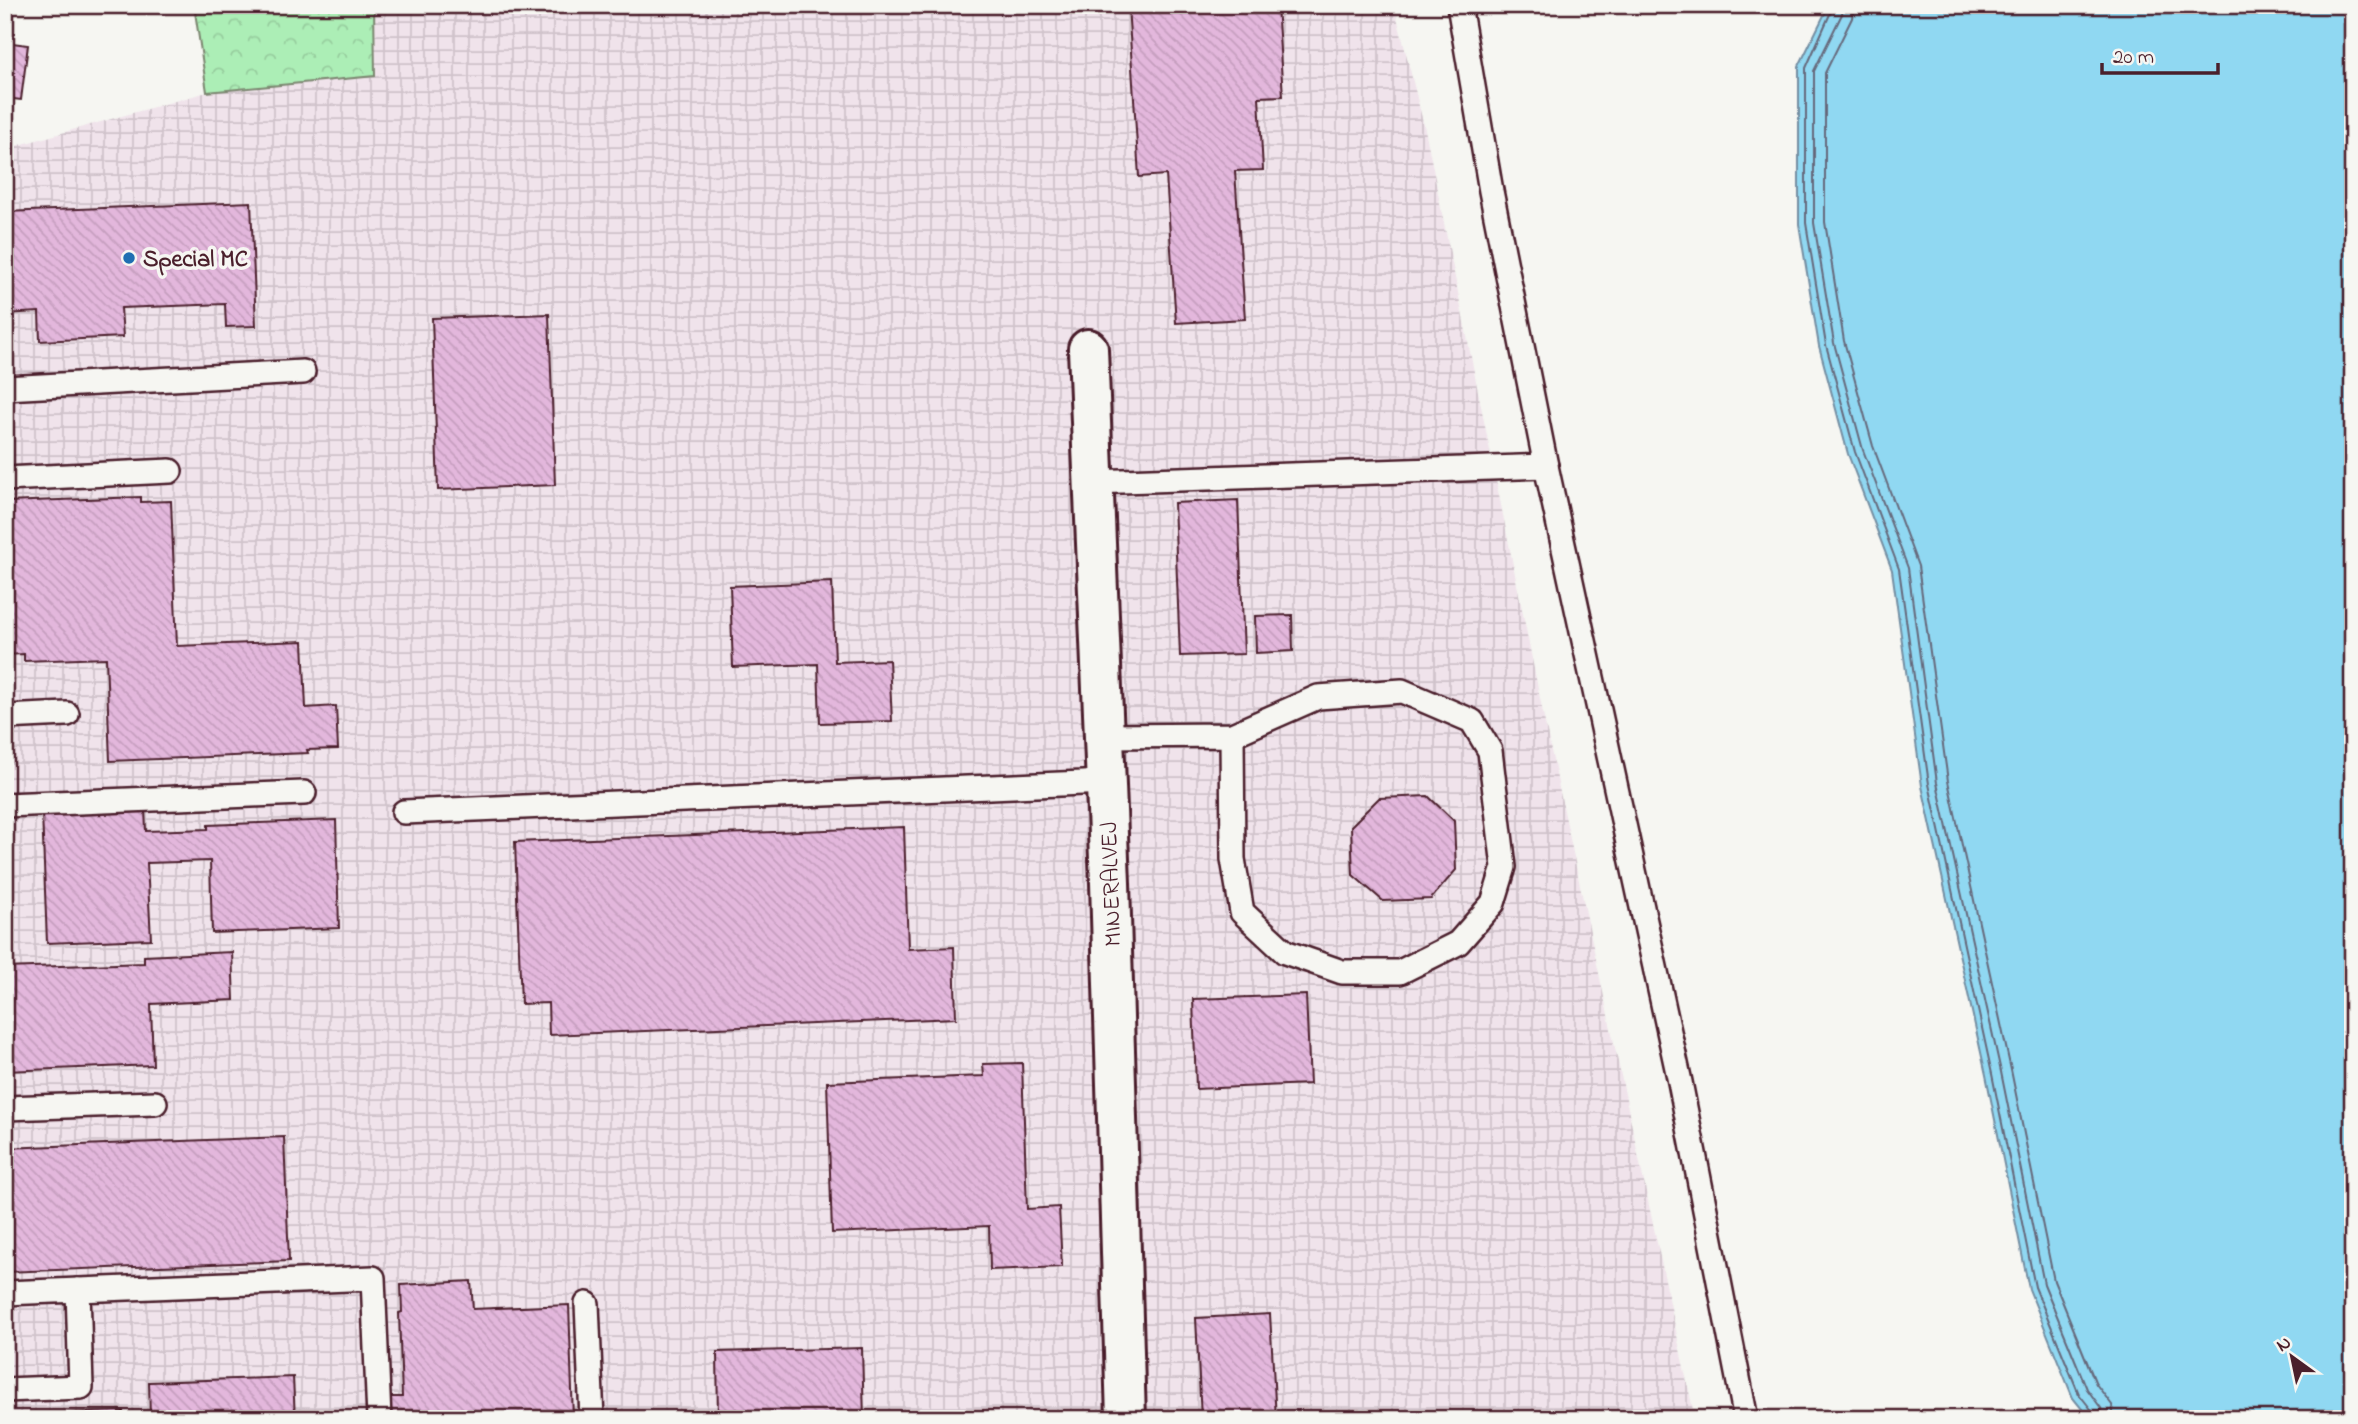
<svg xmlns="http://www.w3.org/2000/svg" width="2358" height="1424" font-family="'Indie Flower',sans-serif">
	<defs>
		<pattern id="industrial-grid" width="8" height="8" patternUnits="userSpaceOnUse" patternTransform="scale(1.75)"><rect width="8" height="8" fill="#f0e3eb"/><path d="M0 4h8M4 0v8" fill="none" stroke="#cfc2ca"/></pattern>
		<pattern id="forest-crowns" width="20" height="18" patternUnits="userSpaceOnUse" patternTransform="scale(1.75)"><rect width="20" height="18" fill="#aceeb6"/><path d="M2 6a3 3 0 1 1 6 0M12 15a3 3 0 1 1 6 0" fill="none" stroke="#96cc9d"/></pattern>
		<pattern id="building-back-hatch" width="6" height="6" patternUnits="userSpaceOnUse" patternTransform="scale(1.75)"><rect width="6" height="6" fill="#e3b7dc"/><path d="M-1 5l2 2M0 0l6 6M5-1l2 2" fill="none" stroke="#c49dbd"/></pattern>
	</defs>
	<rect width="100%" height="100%" fill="#f6f6f2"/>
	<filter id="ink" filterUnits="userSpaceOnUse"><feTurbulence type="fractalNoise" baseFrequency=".0143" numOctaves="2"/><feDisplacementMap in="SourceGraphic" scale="14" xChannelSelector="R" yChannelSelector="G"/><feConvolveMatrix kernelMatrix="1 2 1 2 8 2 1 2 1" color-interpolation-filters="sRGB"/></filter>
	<g filter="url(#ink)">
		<!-- industrial -->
		<polygon fill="url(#industrial-grid)" points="374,5 1394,5 1426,134 1544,718 1695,1419 5,1419 5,149 207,92 375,76"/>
		<!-- forest -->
		<polygon fill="url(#forest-crowns)" stroke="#7b8670" stroke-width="2" points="194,5 374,5 375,76 207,92"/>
		<!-- water -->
		<polygon fill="#90d8f2" stroke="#748ea2" stroke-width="2" points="1829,5 2353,5 2353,1419 2090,1419 2073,1398 2029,1289 1986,1075 1922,786 1892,570 1848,454 1819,346 1799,224 1799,66"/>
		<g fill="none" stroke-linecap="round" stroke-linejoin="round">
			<!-- shore -->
			<g stroke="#66697b" stroke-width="2">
				<polyline points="1834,5 1806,68 1806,223 1826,345 1855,452 1899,569 1929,784 1992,1074 2035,1287 2079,1394 2094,1413 2095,1419"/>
				<polyline points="1843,5 1842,14 1814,71 1814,223 1834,343 1863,450 1908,568 1937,783 2001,1072 2044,1284 2087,1389 2101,1408 2104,1419"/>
				<polyline points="1854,5 1852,18 1825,73 1825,222 1844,341 1873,446 1918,566 1948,781 2011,1070 2054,1281 2096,1384 2112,1405 2114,1419"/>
			</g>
		</g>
		<!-- building -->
		<g fill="url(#building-back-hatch)" stroke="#4a1f2b" stroke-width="2">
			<polygon points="1128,5 1277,5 1283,96 1259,97 1263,170 1235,171 1245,319 1176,323 1166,175 1139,177"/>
			<polygon points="5,42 28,45 21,100 5,98"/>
			<polygon points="251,202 256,326 226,327 225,304 121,308 123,337 40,341 39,312 5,314 5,212"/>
			<polygon points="549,314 555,485 438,490 432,318"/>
			<polygon points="141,497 141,502 171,501 177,646 303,641 306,708 336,706 338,749 307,750 308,753 110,761 106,658 24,661 24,654 5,655 5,502"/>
			<polygon points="1238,500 1244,654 1180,656 1174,503"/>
			<polygon points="832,582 835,662 889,660 892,721 820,723 818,664 733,667 730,586"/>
			<polygon points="1292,615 1293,651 1256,653 1255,616"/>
			<polygon points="1428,796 1454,821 1456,870 1431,899 1383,901 1353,875 1351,826 1379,798"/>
			<polygon points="145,808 146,831 208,829 208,825 336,820 339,928 212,933 210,861 147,863 151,939 47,943 42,812"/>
			<polygon points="904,827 908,949 954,947 956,1018 549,1035 548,1003 521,1004 515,842"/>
			<polygon points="232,952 234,1000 151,1004 153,1065 5,1071 5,968 144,963 144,956"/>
			<polygon points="1306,995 1310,1084 1196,1089 1193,999"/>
			<polygon points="1022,1063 1027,1209 1059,1207 1062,1267 990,1270 989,1226 832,1233 827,1082 984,1076 983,1064"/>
			<polygon points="284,1137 289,1261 5,1272 5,1148"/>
			<polygon points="471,1281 473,1309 569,1305 573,1419 391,1417 391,1397 402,1397 399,1313 402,1312 401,1285"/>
			<polygon points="1270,1314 1276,1419 1201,1419 1196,1318"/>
			<polygon points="862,1348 864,1419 718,1419 717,1352"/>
			<polygon points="293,1377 295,1419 150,1419 149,1382"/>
			<polygon points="123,1411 123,1419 5,1419 5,1415"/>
		</g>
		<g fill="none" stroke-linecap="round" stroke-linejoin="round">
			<!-- service casing -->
			<g stroke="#4a1f2b" stroke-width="28">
				<g id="service">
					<polyline points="5,388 303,372"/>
					<polyline points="1546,466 1680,1082 1746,1419"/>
					<polyline points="5,479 170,471"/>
					<polyline points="1093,482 1546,466 1491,191 1459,5"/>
					<polyline points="5,717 67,714"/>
					<polyline points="1104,736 1232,735 1318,697 1402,691 1472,721 1490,751 1504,867 1493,903 1458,943 1400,972 1342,972 1285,952 1242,912 1233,859 1232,735"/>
					<polyline points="5,805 304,793"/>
					<polyline points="404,812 1106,782"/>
					<polyline points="5,1108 155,1103"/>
					<polyline points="5,1293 373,1278 379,1419"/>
					<polyline points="587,1304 592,1419"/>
					<polyline points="5,1390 81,1387 78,1290"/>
				</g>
			</g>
			<!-- minor casing -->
			<g stroke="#4a1f2b" stroke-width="44">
				<polyline id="minor" points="1088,349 1110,883 1126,1419"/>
			</g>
			<!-- service -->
			<use href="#service" stroke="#f6f6f2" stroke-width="23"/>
			<!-- minor -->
			<use href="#minor" stroke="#f6f6f2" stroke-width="38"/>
		</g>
	</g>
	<!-- markers -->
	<circle fill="#1f6fb2" stroke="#f6f6f2" stroke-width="2.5" cx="129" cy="258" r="7"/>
	<g text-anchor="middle" stroke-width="7" stroke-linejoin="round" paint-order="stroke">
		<!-- poi labels -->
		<g font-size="24" font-weight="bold" fill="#4a1f2b" stroke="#f6f6f2" text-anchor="start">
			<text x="143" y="266">Special MC</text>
		</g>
		<!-- street labels -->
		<g font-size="24" fill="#4a1f2b" stroke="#f6f6f2">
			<text transform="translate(1110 884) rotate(-92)" y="8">MINERALVEJ</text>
		</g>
	</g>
	<!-- margin -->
	<rect width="2358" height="1424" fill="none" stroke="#f6f6f2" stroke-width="28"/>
	<rect x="14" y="14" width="2330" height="1396" fill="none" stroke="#4a1f2b" stroke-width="2.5" filter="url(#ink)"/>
	<!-- north arrow -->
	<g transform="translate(2292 1357) rotate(327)" stroke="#f6f6f2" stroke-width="5" paint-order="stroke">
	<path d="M0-5L12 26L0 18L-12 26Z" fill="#4a1f2b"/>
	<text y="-10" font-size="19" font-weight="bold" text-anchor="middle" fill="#4a1f2b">N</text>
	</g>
	<!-- scale -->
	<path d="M2102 63v10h116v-10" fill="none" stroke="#4a1f2b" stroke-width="3.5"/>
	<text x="2113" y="63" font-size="21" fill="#4a1f2b" stroke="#f6f6f2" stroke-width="5" paint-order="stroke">20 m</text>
</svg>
